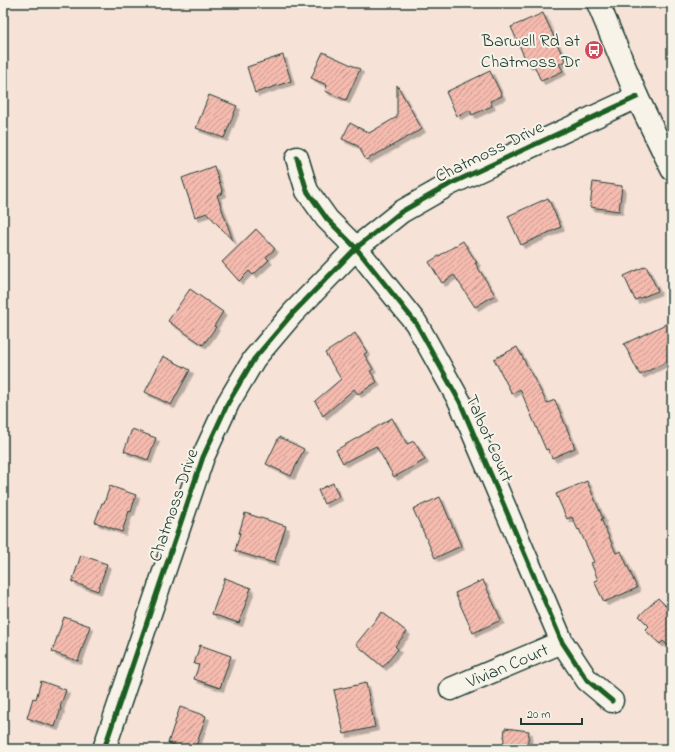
<svg xmlns="http://www.w3.org/2000/svg" width="675" height="752" font-family="'Indie Flower',sans-serif">
	<defs>
		<pattern id="building-hatch" width="6" height="6" patternUnits="userSpaceOnUse"><rect width="6" height="6" fill="#f5bbaf"/><path d="M-1 1l2-2M0 6l6-6M5 7l2-2" fill="none" stroke="#c6998f"/></pattern>
		<filter id="shadow"><feDropShadow dx="3.5" dy="3.5" stdDeviation="0" flood-color="#0004"/></filter>
	</defs>
	<rect width="100%" height="100%" fill="#f6e2d7"/>
	<filter id="ink" filterUnits="userSpaceOnUse"><feTurbulence type="fractalNoise" baseFrequency=".025" numOctaves="2"/><feDisplacementMap in="SourceGraphic" scale="8" xChannelSelector="R" yChannelSelector="G"/><feConvolveMatrix kernelMatrix="1 2 1 2 8 2 1 2 1" color-interpolation-filters="sRGB"/></filter>
	<g filter="url(#ink)">
		<!-- building -->
		<g fill="url(#building-hatch)" stroke="#1f3d34" filter="url(#shadow)">
			<polygon points="543,13 565,61 559,64 563,71 541,81 533,63 528,65 511,27"/>
			<polygon points="323,52 360,69 346,100 325,91 327,85 311,78"/>
			<polygon points="283,55 291,81 255,93 247,67"/>
			<polygon points="490,71 502,96 490,101 492,106 472,115 470,110 457,116 446,92"/>
			<polygon points="397,85 422,129 366,160 358,146 342,139 350,123 369,133 397,117"/>
			<polygon points="209,95 237,106 224,138 196,128"/>
			<polygon points="214,166 223,193 217,195 233,241 207,213 195,217 182,178"/>
			<polygon points="593,182 622,186 619,211 590,207"/>
			<polygon points="548,198 561,227 521,245 508,216"/>
			<polygon points="256,229 275,249 266,257 269,260 253,275 249,271 239,281 222,262"/>
			<polygon points="463,241 477,263 475,263 495,295 475,307 454,275 442,283 429,262"/>
			<polygon points="646,266 658,291 635,300 624,276"/>
			<polygon points="190,289 223,312 214,326 216,327 203,345 168,321"/>
			<polygon points="672,321 672,359 640,375 624,344"/>
			<polygon points="355,333 367,352 364,354 373,369 370,371 377,382 358,394 354,389 323,416 315,401 341,379 325,353"/>
			<polygon points="517,347 547,403 555,400 575,448 552,458 548,449 546,450 520,389 512,394 494,359"/>
			<polygon points="163,356 190,370 171,405 145,392"/>
			<polygon points="392,418 407,444 414,441 425,460 394,477 376,446 343,463 336,450 373,429"/>
			<polygon points="132,429 156,438 148,460 124,451"/>
			<polygon points="279,437 304,449 291,476 266,464"/>
			<polygon points="587,481 603,519 601,519 616,553 621,551 637,588 604,602 594,581 598,580 591,563 594,562 579,529 578,530 572,517 567,519 556,494"/>
			<polygon points="333,483 339,497 324,504 318,490"/>
			<polygon points="110,486 136,495 131,512 129,511 122,532 95,522 102,503 104,503"/>
			<polygon points="440,497 461,546 435,558 413,509"/>
			<polygon points="245,513 286,526 274,563 235,551 240,533 239,533"/>
			<polygon points="81,555 107,564 98,591 72,582"/>
			<polygon points="225,578 251,588 239,623 212,614"/>
			<polygon points="483,580 501,620 473,633 455,593"/>
			<polygon points="658,598 672,612 672,649 663,641 660,644 645,630 649,626 639,616"/>
			<polygon points="382,612 407,632 395,646 398,649 383,667 356,644"/>
			<polygon points="64,617 90,626 78,661 52,652"/>
			<polygon points="200,645 231,656 220,688 194,679 199,665 194,664"/>
			<polygon points="41,681 66,690 60,707 61,708 55,727 27,718 33,698 36,699"/>
			<polygon points="366,683 375,727 344,734 334,690"/>
			<polygon points="180,707 206,716 195,749 186,749 168,743"/>
			<polygon points="505,728 529,731 527,749 503,749"/>
		</g>
		<g fill="none" stroke-linecap="round" stroke-linejoin="round">
			<!-- street casing -->
			<g stroke="#1f3d34" stroke-width="25">
				<g id="street">
					<polyline points="297,158 307,191 327,219 356,248 416,323 460,402 562,642 587,680 612,701"/>
					<path id="s1" d="M451 689 562 642"/>
					<polyline points="104,749 203,457 228,403 254,359 293,313 356,248 401,212 450,184 637,97"/>
				</g>
			</g>
			<!-- secondary casing -->
			<g stroke="#1f3d34" stroke-width="25">
				<polyline id="secondary" points="598,3 637,97 672,169"/>
			</g>
			<!-- street -->
			<use href="#street" stroke="#f7f3e8" stroke-width="22"/>
			<!-- secondary -->
			<use href="#secondary" stroke="#f7f3e8" stroke-width="22"/>
			<!-- cycleway casing -->
			<g stroke="#f7f3e8" stroke-width="8">
				<g id="cycleway">
					<polyline points="297,158 307,191 327,219 356,248 416,323 460,402 562,642 587,680 612,701"/>
					<polyline points="104,749 203,457 228,403 254,359 293,313 356,248 401,212 450,184 637,97"/>
				</g>
			</g>
			<!-- cycleway -->
			<use href="#cycleway" stroke="#1b5e20" stroke-width="5"/>
		</g>
	</g>
	<!-- icons -->
	<defs>
		<g id="bus-disc" transform="scale(1)"><circle r="9.5" fill="#d1495b" stroke="#f7f3e8"/><path d="M-5-6H5V4H4V6H2V4H-2V6H-4V4H-5ZM-3.5-4V0h7V-4ZM-3.5 1.2v1.5H-2V1.2ZM2 1.2v1.5H3.5V1.2Z" fill="#fff"/></g>
	</defs>
	<g fill-rule="evenodd">
		<use href="#bus-disc" x="594" y="50"/>
	</g>
	<g text-anchor="middle" stroke-width="4" stroke-linejoin="round" paint-order="stroke">
		<!-- poi labels -->
		<g font-size="18" fill="#1f3d34" stroke="#f7f3e8" text-anchor="end">
			<text x="580" y="46">Barwell Rd at<tspan x="580" dy="21">Chatmoss Dr</tspan></text>
		</g>
		<!-- street labels -->
		<g font-size="18" fill="#1f3d34" stroke="#f7f3e8">
			<text transform="translate(489 151) rotate(-26)" y="6">Chatmoss Drive</text>
			<text transform="translate(490 438) rotate(66)" y="6">Talbot Court</text>
			<text transform="translate(173 505) rotate(-71)" y="6">Chatmoss Drive</text>
			<text dy="6" stroke="none"><textPath href="#s1" startOffset="61">Vivian Court</textPath></text>
		</g>
	</g>
	<!-- margin -->
	<rect width="675" height="752" fill="none" stroke="#f7f3e8" stroke-width="16"/>
	<rect x="8" y="8" width="659" height="736" fill="none" stroke="#1f3d34" stroke-width="1.5" filter="url(#ink)"/>
	<!-- scale -->
	<path d="M521 718v6h61v-6" fill="none" stroke="#1f3d34" stroke-width="2"/>
	<text x="527" y="718" font-size="12" fill="#1f3d34" stroke="#f7f3e8" stroke-width="3" paint-order="stroke">20 m</text>
</svg>
